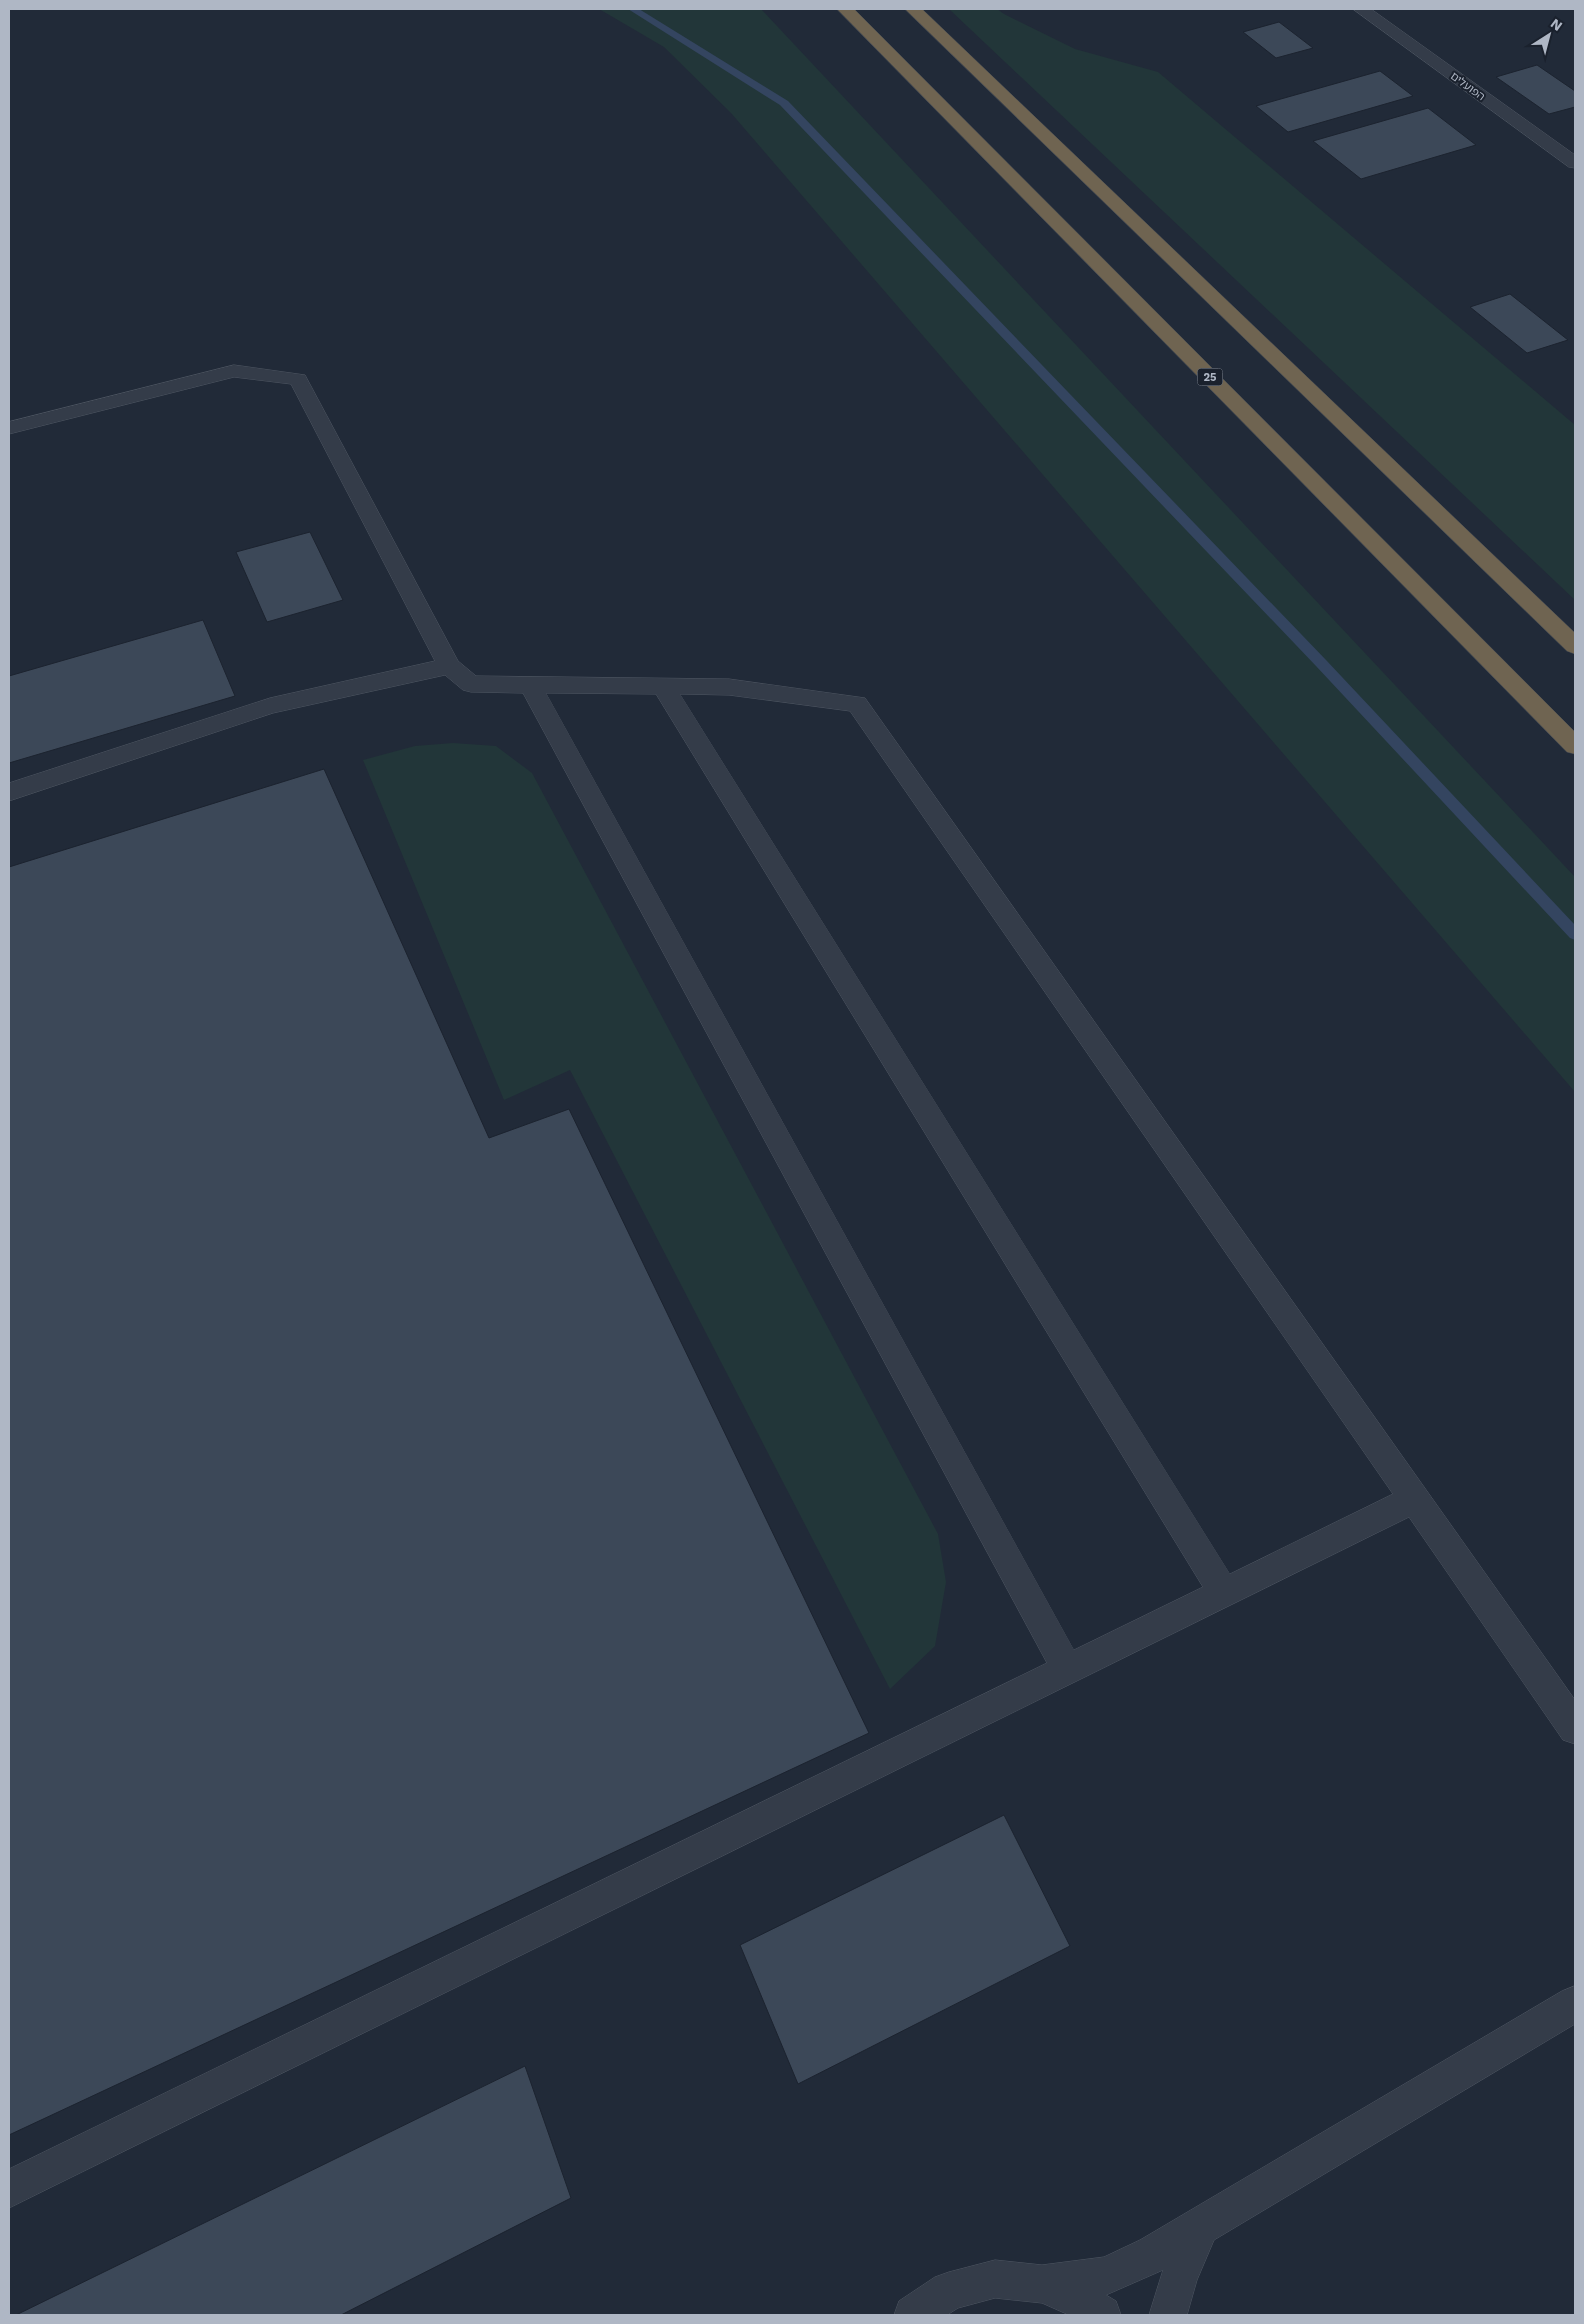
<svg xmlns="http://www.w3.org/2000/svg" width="1584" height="2324" font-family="'Work Sans','Noto Sans Hebrew',sans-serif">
	<rect width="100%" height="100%" fill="#212a38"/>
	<!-- green -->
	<g fill="#223639">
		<polygon points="599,9 761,9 1575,877 1575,1092 731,113 664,47"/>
		<polygon points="949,9 997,9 1004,14 1075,49 1158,72 1575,425 1575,600"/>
		<polygon points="453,743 496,746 532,773 938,1534 946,1582 935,1646 890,1689 570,1070 504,1100 363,760 415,746"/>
	</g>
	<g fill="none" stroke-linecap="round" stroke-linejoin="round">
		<!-- stream -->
		<polygon fill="#344560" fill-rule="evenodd" points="628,9 639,9 788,101 1326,660 1575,925 1575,940 1570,938 1316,666 780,105"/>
	</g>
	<!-- building -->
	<g fill="#3c4858" stroke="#1c232f">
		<polygon points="1279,22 1313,48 1276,58 1243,32"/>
		<polygon points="1537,65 1575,91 1575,107 1549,114 1496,77"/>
		<polygon points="1380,71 1413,96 1288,132 1256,106"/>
		<polygon points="1428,108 1476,145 1361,179 1313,141"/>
		<polygon points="1510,294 1568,340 1527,353 1470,307"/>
		<polygon points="310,532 343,600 267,622 236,552"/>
		<polygon points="203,620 235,696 9,763 9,676"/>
		<polygon points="324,769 489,1138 569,1109 869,1733 9,2135 9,867"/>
		<polygon points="1004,1815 1070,1946 798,2084 740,1945"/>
		<polygon points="525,2066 571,2198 341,2315 16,2315"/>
	</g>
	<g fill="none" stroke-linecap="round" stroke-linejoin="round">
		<!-- minor casing -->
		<g stroke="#4f5763" stroke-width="1">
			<g id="minor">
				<polygon points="1353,9 1371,9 1575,155 1575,168 1569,167"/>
				<path d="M234 365 305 375 458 661 476 676 729 679 865 698 1575 1700V1744L1563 1740 1409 1517 9 2208V2169L1047 1663 523 693 471 692 463 690 445 675 273 713 9 801V783L270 698 435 661 291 384 234 377 9 434V422ZM546 693 656 694 1203 1587 1074 1650ZM680 694 729 695 850 711 1393 1494 1230 1574Z"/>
				<polygon points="1575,1986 1575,2024 1214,2240 1197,2280 1187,2315 1149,2315 1163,2270 1106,2295 1116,2301 1121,2315 1069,2315 1042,2303 995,2298 958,2308 947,2315 894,2315 899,2301 935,2277 949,2272 995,2260 1042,2265 1104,2257 1140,2240 1562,1991"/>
			</g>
		</g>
		<!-- highway casing -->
		<g stroke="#3f4753" stroke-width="1">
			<g id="highway">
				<polygon points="837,9 854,9 1575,732 1575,754 1567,752"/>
				<polygon points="905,9 922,9 1575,633 1575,654 1567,651"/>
			</g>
		</g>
		<!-- minor -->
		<use href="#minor" fill="#343c49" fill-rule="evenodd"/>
		<!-- highway -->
		<use href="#highway" fill="#6f6451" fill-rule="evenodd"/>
	</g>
	<g text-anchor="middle" stroke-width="4" stroke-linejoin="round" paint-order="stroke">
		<!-- far-street labels -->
		<g font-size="11" fill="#afb7c5" stroke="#1a212d">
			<text transform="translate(1468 86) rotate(36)" y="4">הפועלים</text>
		</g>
		<!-- shield labels -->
		<rect fill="#1a212d" stroke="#828a97" stroke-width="1" x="1197.5" y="368.5" width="25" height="17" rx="4"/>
		<g font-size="11" font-weight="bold" fill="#afb7c5">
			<text x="1210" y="381">25</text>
		</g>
	</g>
	<!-- border -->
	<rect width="1584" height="2324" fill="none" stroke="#afb7c5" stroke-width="20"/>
	<!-- north arrow -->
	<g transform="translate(1549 35) rotate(36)" stroke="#1a212d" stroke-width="4" paint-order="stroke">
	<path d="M0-4L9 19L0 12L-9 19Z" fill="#afb7c5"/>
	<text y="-8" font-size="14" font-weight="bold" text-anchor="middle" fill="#afb7c5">N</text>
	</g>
</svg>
